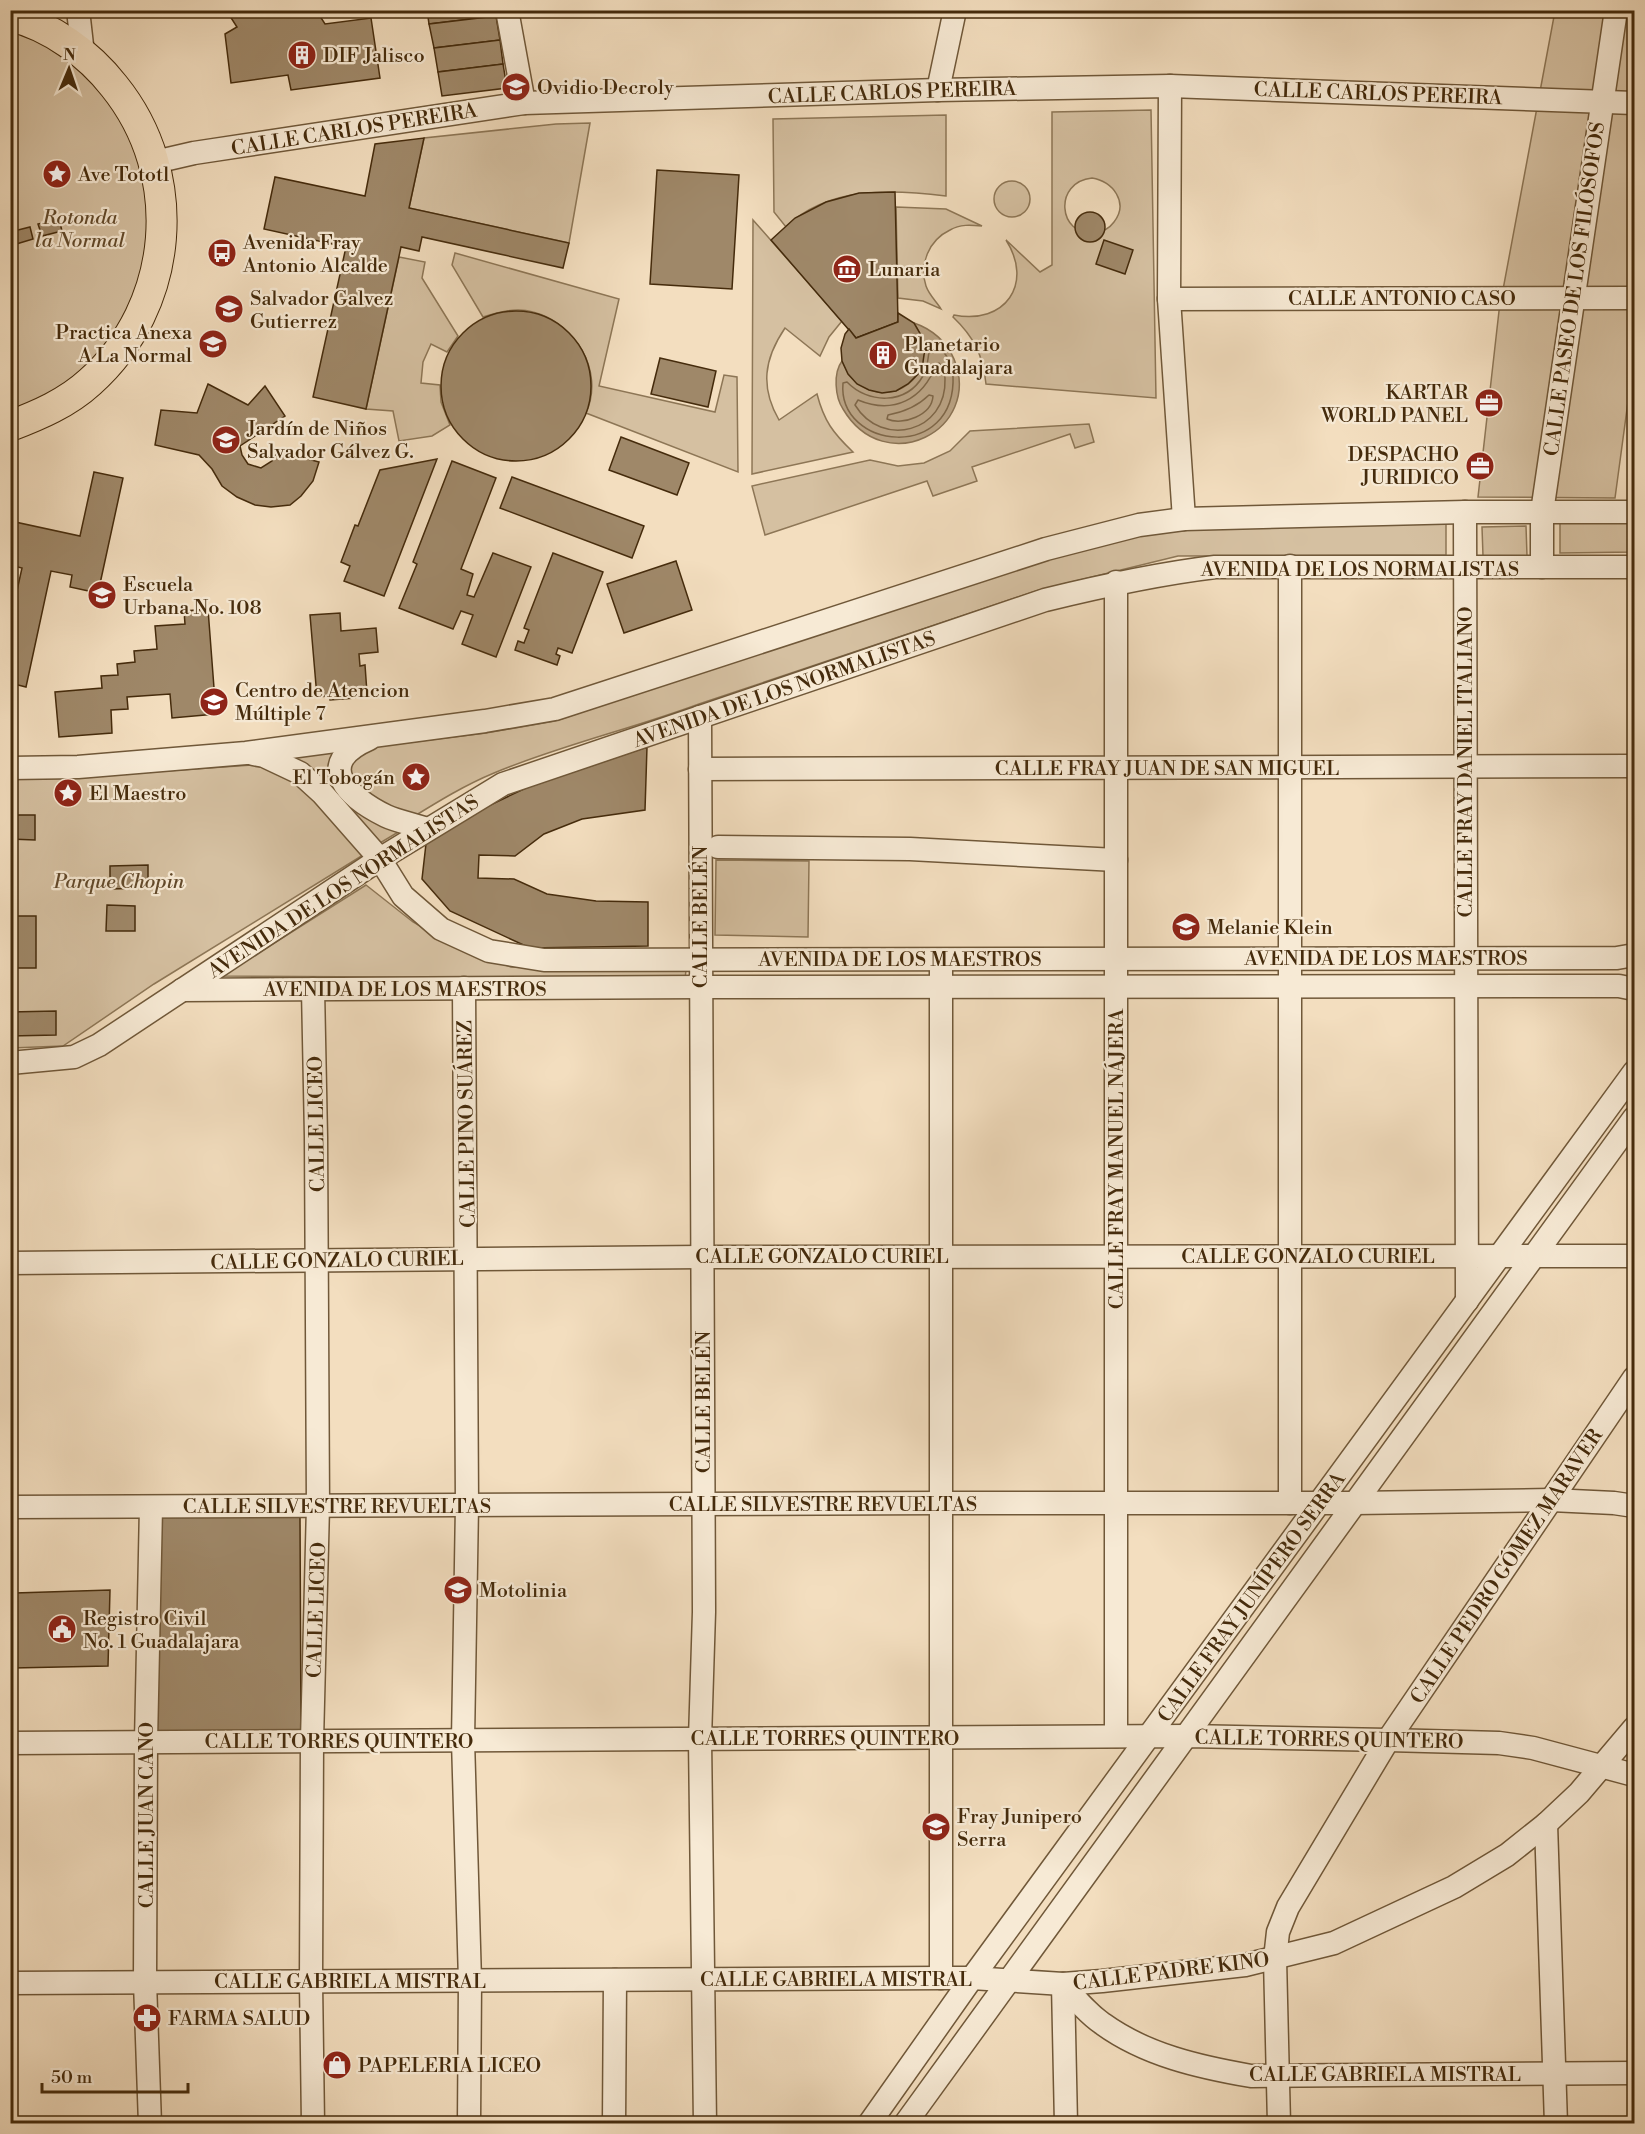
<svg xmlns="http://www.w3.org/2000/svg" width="1645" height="2134" font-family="'Libre Bodoni',serif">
	<rect width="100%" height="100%" fill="#f3debf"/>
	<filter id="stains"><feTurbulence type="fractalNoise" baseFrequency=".00333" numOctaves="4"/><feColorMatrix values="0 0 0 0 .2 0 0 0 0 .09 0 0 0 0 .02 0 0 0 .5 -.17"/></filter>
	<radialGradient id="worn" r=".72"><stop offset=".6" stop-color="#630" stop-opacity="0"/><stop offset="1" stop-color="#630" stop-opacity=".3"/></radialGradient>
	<!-- green -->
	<g fill="#d5c0a1" stroke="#8d7656" stroke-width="1.5" fill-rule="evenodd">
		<polygon points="1555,11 1634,11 1634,357 1615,498 1478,497 1499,311"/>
		<path d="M11 30C44 38 78 65 99 91 107 100 117 109 123 119 166 193 157 289 100 353 94 359 89 367 82 373 60 391 37 402 11 413Z"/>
		<path d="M1151 110 1156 398 986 384C983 355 974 337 953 317L954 315C1005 325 1034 284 1006 240L1040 272 1052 265V112ZM1092 178C1113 181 1129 203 1114 222 1109 229 1102 232 1094 233 1058 236 1053 182 1092 178Z"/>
		<path d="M946 115V196C892 189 828 186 786 227L774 212 773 119Z"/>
		<polygon points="590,123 569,243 409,208 424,138 556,124"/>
		<circle cx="1012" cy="199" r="18"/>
		<path d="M896 207 946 209 982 226C971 225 960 224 950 230 929 240 919 264 926 286 929 295 937 302 941 309L923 301 898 298Z"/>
		<path d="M753 220 842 321 829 337 820 356 785 328C764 359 760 387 779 420L817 394C824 421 833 433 853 452L752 474Z"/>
		<path d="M455 253 619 299 599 386 715 412 724 375 737 377 738 472 586 413C605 371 575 323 533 312 516 307 499 312 483 317L452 265Z"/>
		<polygon points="399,257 425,262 422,278 458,336 447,352 431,344 423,362 421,383 440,385 441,402 450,425 432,436 399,441 393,411 366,409"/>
		<polygon points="1089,424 1094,442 1075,448 1070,434 972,467 977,481 933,496 927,481 765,535 752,486 870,460 898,466 924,463 950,451 970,431"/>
		<path d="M1446 520V555L1178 556 1039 590 699 704C632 729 561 745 494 773 465 785 439 801 413 817L382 806 352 783 346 764 363 748 486 733 555 721 1047 557 1177 527Z"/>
		<polygon points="1560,523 1634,523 1634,552 1560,553"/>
		<polygon points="1526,526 1527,556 1483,556 1482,527"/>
		<polygon points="339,748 347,796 340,803 290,760 292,752"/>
		<polygon points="252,765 271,766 290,774 368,852 154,984 63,1046 11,1048 10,777 79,777"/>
		<polygon points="354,802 405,828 380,843 347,808"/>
		<polygon points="716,860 809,861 808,937 715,935"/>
		<polygon points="366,885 413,922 456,947 511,967 686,970 685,979 222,976"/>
	</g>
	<!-- water -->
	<path fill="#b8a182" stroke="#8a7253" stroke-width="1.5" d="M914 323C932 329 947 342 954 359 983 430 885 480 843 409 835 397 833 373 842 361 870 424 951 382 914 323Z"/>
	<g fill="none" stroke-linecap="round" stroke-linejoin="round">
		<!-- shore -->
		<g stroke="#7e6647" stroke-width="1.5">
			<path d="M932 341C943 347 952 363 953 375 957 463 837 450 843 383L847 382C868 404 906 405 923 376 930 365 927 349 932 341Z"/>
			<path d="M939 363C944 367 945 373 945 379 947 432 882 449 855 405L858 400C894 415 923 399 936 365Z"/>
			<path d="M929 395 933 396C932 415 903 426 887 419L888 415C904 412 917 407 929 395Z"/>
		</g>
	</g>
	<!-- building -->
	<g fill="#9f8869" stroke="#452b0c" stroke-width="1.5">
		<polygon points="226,10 316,10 325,24 371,18 380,78 291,90 288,75 231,83 225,34 237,27"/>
		<polygon points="427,10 495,10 496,16 429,24"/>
		<polygon points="496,16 500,40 434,48 429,24"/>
		<polygon points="500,40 503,64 438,72 434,48"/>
		<polygon points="503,64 507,88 442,96 438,72"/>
		<polygon points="424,138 409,208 569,243 563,268 422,237 419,251 401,247 366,409 313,397 346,247 264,229 275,177 365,196 375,144"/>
		<polygon points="657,170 739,175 732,289 650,284"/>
		<polygon points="895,192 898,322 856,338 771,240 795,218 826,202 859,193"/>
		<circle cx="1090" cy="227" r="15"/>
		<polygon points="59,219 62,231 42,236 38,224"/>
		<polygon points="30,227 33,239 13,245 10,232"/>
		<polygon points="1104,240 1133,250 1125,274 1096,264"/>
		<circle cx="516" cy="386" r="75"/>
		<polygon points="898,313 914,323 921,335 925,348 923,362 918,374 908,384 896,391 882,393 869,390 857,384 848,374 842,361 841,348 845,334 849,329 856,338 898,322"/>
		<polygon points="660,358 716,371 708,407 651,394"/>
		<polygon points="208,384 248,405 265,386 285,416 240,446 242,455 248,464 261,468 272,461 278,451 319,462 313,481 301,496 290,505 271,507 255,505 237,497 222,486 212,469 199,455 155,445 161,410 197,413"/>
		<polygon points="621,437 689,463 677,495 609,470"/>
		<polygon points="437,459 384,596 344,581 350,566 341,562 355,525 358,526 380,470"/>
		<polygon points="452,461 496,478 461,569 473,574 467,595 474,597 493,553 531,567 496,657 462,644 473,615 461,611 453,629 399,608 417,564 413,562"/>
		<polygon points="94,472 123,478 98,593 70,587 72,575 51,571 26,687 10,683 10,622 22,568 10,565 10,544 15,522 80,536"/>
		<polygon points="512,477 644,526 632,558 500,508"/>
		<polygon points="553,553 603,572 572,653 558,648 556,654 560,656 557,665 515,650 518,641 524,643 529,630 524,628"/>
		<polygon points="676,561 692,610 624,633 607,584"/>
		<polygon points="208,609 216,714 172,718 170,694 127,697 128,709 111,710 112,733 59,737 55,692 102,688 101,676 118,675 117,664 135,662 134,651 157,649 155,626 185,624 184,611"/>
		<polygon points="340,613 341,631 376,628 378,652 359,654 360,666 365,665 367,693 355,695 355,698 330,700 329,696 317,697 310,615"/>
		<polygon points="647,747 645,810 582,819 544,834 515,856 479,855 478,878 514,879 547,894 596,901 648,902 648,946 530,948 450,911 422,879 427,835 528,787"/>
		<polygon points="10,815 35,815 35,840 10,839"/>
		<polygon points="148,865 148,888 110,889 110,866"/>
		<polygon points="107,905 135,906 135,931 106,931"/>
		<rect x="13" y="916" width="23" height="52"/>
		<polygon points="56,1011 56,1035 10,1036 10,1012"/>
		<polygon points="156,1517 300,1517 301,1738 156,1739"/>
		<polygon points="110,1590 108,1666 13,1668 15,1593"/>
	</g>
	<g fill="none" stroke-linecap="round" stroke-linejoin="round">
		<!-- minor casing -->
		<g stroke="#705839" stroke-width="25">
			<g id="minor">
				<polyline points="78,10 83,54"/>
				<polyline points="507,10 524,103"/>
				<polyline points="1170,86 1169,299 1184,519"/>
				<polyline points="938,90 955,10"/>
				<polyline points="155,162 194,153 524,103 938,90 1170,86 1634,103"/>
				<polyline points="1169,299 1634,298"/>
				<polyline points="1465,512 1467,1301"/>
				<polyline points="1290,566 1290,1503"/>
				<polyline points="1542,567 1542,512 1616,10"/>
				<polyline points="1116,582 1116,1736"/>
				<polyline points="700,717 704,1612 700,1739 705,2124"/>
				<path d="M369 739C312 764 349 798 386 816 399 822 414 824 427 829"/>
				<polyline points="253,754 264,756 300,773 322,793 380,859 403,896 441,929 489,951 544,960 1617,958 1634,955"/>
				<polyline points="10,768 78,767 246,753 485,721 555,709 1046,549 1139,525 1184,519 1465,512 1634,512"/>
				<polyline points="700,769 1634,766"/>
				<polyline points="718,847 910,849 1116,860"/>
				<polyline points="941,971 941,1978"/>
				<polyline points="464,988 467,1505 463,1740 470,1981 469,2124"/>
				<polyline points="182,990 701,987 1619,986 1634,989"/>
				<path d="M10 1063 74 1057 99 1045 380 859 503 784 1045 600C1102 586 1157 574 1215 567H1634"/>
				<polyline points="10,1263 702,1257 1634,1256"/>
				<polyline points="10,1507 941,1503 1355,1503 1551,1500 1614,1503 1634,1506"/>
				<polyline points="10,1743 1187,1736 1388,1740 1499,1743 1533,1748 1634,1775"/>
				<polyline points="1546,1824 1556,2124"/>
				<polyline points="10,1983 941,1978 972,1978 1063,1984 1102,1981 1245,1965 1334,1943 1454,1887 1507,1855 1546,1824 1579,1793 1634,1728"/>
				<path d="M1063 1984C1075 1998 1087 2013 1103 2024 1146 2055 1199 2067 1251 2076L1634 2073"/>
				<polyline points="1063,1984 1066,2124"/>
				<polyline points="150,2124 145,1982 146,1742 151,1507"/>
				<polyline points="313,2124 311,1982 312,1741 318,1506 316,1137 313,989"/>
				<polyline points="614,2124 615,1980"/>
				<polyline points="869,2124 972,1978 1634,1072"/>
				<polyline points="905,2124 1634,1118"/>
				<polyline points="1279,2124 1275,1959 1278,1932 1288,1907 1388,1740 1634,1378"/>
			</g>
		</g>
		<!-- major casing -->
		<g stroke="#452b0c" stroke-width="32">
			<path id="major" d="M10 16C51 26 89 54 114 86 186 175 175 306 90 382 67 403 39 415 10 426"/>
		</g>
		<!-- minor -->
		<use href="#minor" stroke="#f7ead5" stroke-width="22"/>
		<!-- major -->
		<use href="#major" stroke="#f3debf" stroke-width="30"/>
	</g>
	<!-- icons -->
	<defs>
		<g id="building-disc" transform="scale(1.5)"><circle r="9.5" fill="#8f2418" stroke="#f7ead5"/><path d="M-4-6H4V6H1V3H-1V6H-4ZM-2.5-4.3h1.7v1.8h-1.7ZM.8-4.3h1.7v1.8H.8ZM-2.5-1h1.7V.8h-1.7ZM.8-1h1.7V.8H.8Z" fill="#fff"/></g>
		<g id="school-disc" transform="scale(1.5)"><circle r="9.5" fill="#8f2418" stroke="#f7ead5"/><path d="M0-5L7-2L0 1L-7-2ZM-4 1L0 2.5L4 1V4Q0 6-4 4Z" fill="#fff"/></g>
		<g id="sight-disc" transform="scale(1.5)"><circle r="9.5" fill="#8f2418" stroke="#f7ead5"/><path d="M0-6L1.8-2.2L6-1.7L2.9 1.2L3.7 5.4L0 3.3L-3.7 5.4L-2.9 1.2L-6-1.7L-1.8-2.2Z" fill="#fff"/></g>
		<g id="bus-disc" transform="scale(1.5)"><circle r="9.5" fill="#8f2418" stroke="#f7ead5"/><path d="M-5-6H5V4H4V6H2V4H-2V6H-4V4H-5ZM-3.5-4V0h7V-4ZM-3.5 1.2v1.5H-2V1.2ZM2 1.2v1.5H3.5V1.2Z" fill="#fff"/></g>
		<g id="museum-disc" transform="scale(1.5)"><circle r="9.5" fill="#8f2418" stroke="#f7ead5"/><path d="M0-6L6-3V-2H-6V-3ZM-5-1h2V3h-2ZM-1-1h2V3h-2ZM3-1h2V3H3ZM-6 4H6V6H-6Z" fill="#fff"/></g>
		<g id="office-disc" transform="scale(1.5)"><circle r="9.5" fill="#8f2418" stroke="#f7ead5"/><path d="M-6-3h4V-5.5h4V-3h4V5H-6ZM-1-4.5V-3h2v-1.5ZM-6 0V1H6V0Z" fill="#fff"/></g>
		<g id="civic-disc" transform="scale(1.5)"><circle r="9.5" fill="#8f2418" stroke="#f7ead5"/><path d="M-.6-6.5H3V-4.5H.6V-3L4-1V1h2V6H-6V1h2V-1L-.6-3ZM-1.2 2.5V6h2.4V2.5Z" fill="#fff"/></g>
		<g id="pharmacy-disc" transform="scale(1.5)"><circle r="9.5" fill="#8f2418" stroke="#f7ead5"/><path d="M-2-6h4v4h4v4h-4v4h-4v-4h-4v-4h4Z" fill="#fff"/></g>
		<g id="shop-disc" transform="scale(1.5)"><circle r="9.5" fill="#8f2418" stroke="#f7ead5"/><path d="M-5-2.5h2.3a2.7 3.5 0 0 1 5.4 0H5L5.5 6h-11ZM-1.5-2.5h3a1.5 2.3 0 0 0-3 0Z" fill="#fff"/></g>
	</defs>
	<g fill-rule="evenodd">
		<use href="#building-disc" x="302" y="55"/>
		<use href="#school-disc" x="516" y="87"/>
		<use href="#sight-disc" x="57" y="174"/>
		<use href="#bus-disc" x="222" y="253"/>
		<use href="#museum-disc" x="847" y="269"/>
		<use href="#school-disc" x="229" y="309"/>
		<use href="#school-disc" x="213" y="344"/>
		<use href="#building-disc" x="883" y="355"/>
		<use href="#office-disc" x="1489" y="403"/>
		<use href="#school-disc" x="226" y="440"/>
		<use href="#office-disc" x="1480" y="466"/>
		<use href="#school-disc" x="102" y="595"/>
		<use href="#school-disc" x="214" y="702"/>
		<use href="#sight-disc" x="416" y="777"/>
		<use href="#sight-disc" x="68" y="793"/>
		<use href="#school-disc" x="1186" y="927"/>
		<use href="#school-disc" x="458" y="1590"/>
		<use href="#civic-disc" x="62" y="1629"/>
		<use href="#school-disc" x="936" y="1827"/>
		<use href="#pharmacy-disc" x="147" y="2018"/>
		<use href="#shop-disc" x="337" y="2065"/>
	</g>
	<g text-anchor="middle" stroke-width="4.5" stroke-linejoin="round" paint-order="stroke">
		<!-- poi labels -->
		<g font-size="20" fill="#452b0c" stroke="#f7ead5" text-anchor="start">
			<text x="323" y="62">DIF Jalisco</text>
			<text x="537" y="94">Ovidio Decroly</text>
			<text x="78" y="181">Ave Tototl</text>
			<text x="243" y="249">Avenida Fray<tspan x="243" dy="23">Antonio Alcalde</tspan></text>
			<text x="868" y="276">Lunaria</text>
			<text x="250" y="305">Salvador Galvez<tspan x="250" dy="23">Gutierrez</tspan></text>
			<text x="192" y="339" text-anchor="end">Practica Anexa<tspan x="192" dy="23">A La Normal</tspan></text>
			<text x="904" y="351">Planetario<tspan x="904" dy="23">Guadalajara</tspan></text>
			<text x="1468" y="399" text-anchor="end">KARTAR<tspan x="1468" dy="23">WORLD PANEL</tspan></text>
			<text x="247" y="435">Jardín de Niños<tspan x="247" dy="23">Salvador Gálvez G.</tspan></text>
			<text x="1459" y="461" text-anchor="end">DESPACHO<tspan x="1459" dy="23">JURIDICO</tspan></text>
			<text x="123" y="591">Escuela<tspan x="123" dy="23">Urbana No. 108</tspan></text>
			<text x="235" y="697">Centro de Atencion<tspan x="235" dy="23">Múltiple 7</tspan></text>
			<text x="395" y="784" text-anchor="end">El Tobogán</text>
			<text x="89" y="800">El Maestro</text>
			<text x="1207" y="934">Melanie Klein</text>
			<text x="479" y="1597">Motolinia</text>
			<text x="83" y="1625">Registro Civil<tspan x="83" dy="23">No. 1 Guadalajara</tspan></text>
			<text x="957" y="1823">Fray Junipero<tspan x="957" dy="23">Serra</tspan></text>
			<text x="168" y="2025">FARMA SALUD</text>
			<text x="358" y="2072">PAPELERIA LICEO</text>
		</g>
		<!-- street labels -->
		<g font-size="20" fill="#452b0c" stroke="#f7ead5">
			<text transform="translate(892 92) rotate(-2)" y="7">CALLE CARLOS PEREIRA</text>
			<text transform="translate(1378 93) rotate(2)" y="7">CALLE CARLOS PEREIRA</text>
			<text transform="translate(354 129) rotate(-9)" y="7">CALLE CARLOS PEREIRA</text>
			<text transform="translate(1574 289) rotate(-82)" y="7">CALLE PASEO DE LOS FILÓSOFOS</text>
			<text x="1402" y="305">CALLE ANTONIO CASO</text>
			<text x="1360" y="576">AVENIDA DE LOS NORMALISTAS</text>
			<text transform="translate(784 689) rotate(-19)" y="7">AVENIDA DE LOS NORMALISTAS</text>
			<text transform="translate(1465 762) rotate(-90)" y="7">CALLE FRAY DANIEL ITALIANO</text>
			<text x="1167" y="775">CALLE FRAY JUAN DE SAN MIGUEL</text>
			<text transform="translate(343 886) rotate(-33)" y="7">AVENIDA DE LOS NORMALISTAS</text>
			<text transform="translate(700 917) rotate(-90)" y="7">CALLE BELÉN</text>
			<text x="1386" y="965">AVENIDA DE LOS MAESTROS</text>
			<text x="900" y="966">AVENIDA DE LOS MAESTROS</text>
			<text x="405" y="996">AVENIDA DE LOS MAESTROS</text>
			<text transform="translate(316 1124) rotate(-91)" y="7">CALLE LICEO</text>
			<text transform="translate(466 1124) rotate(-91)" y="7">CALLE PINO SUÁREZ</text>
			<text transform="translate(1116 1159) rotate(-90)" y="7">CALLE FRAY MANUEL NÁJERA</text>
			<text x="822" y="1263">CALLE GONZALO CURIEL</text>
			<text x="1308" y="1263">CALLE GONZALO CURIEL</text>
			<text transform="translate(337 1260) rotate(-1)" y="7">CALLE GONZALO CURIEL</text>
			<text transform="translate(703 1402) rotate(-90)" y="7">CALLE BELÉN</text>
			<text x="823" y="1511">CALLE SILVESTRE REVUELTAS</text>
			<text x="337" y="1513">CALLE SILVESTRE REVUELTAS</text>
			<text transform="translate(1506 1566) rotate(-56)" y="7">CALLE PEDRO GÓMEZ MARAVER</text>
			<text transform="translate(1251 1597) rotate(-54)" y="7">CALLE FRAY JUNÍPERO SERRA</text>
			<text transform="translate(316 1610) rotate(-88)" y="7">CALLE LICEO</text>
			<text x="825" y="1745">CALLE TORRES QUINTERO</text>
			<text transform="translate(1329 1739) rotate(1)" y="7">CALLE TORRES QUINTERO</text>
			<text x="339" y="1748">CALLE TORRES QUINTERO</text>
			<text transform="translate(146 1815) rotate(-90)" y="7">CALLE JUAN CANO</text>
			<text transform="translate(1171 1971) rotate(-7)" y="7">CALLE PADRE KINO</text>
			<text x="836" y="1986">CALLE GABRIELA MISTRAL</text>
			<text x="350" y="1988">CALLE GABRIELA MISTRAL</text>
			<text x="1385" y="2081">CALLE GABRIELA MISTRAL</text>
		</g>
		<!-- park labels -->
		<g font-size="20" font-style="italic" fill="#62492a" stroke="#f7ead5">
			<text x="80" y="224">Rotonda<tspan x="80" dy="23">la Normal</tspan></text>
			<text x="119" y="888">Parque Chopin</text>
		</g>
	</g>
	<!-- margin -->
	<rect width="1645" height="2134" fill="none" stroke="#f3debf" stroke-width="36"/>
	<rect x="12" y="12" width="1621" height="2110" fill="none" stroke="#452b0c" stroke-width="3"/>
	<rect x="18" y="18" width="1609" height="2098" fill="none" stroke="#452b0c" stroke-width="1.5"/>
	<!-- north arrow -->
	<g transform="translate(69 69) rotate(2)" stroke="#f7ead5" stroke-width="4.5" paint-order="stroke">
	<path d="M0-4.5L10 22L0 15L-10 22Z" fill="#452b0c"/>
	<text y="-9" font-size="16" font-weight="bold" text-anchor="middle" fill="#452b0c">N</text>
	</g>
	<!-- scale -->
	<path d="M42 2083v9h146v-9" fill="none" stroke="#452b0c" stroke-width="3"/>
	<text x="51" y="2083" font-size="18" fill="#452b0c" stroke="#f7ead5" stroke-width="4.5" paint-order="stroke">50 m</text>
	<rect width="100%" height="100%" filter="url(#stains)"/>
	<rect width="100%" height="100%" fill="url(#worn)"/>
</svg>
